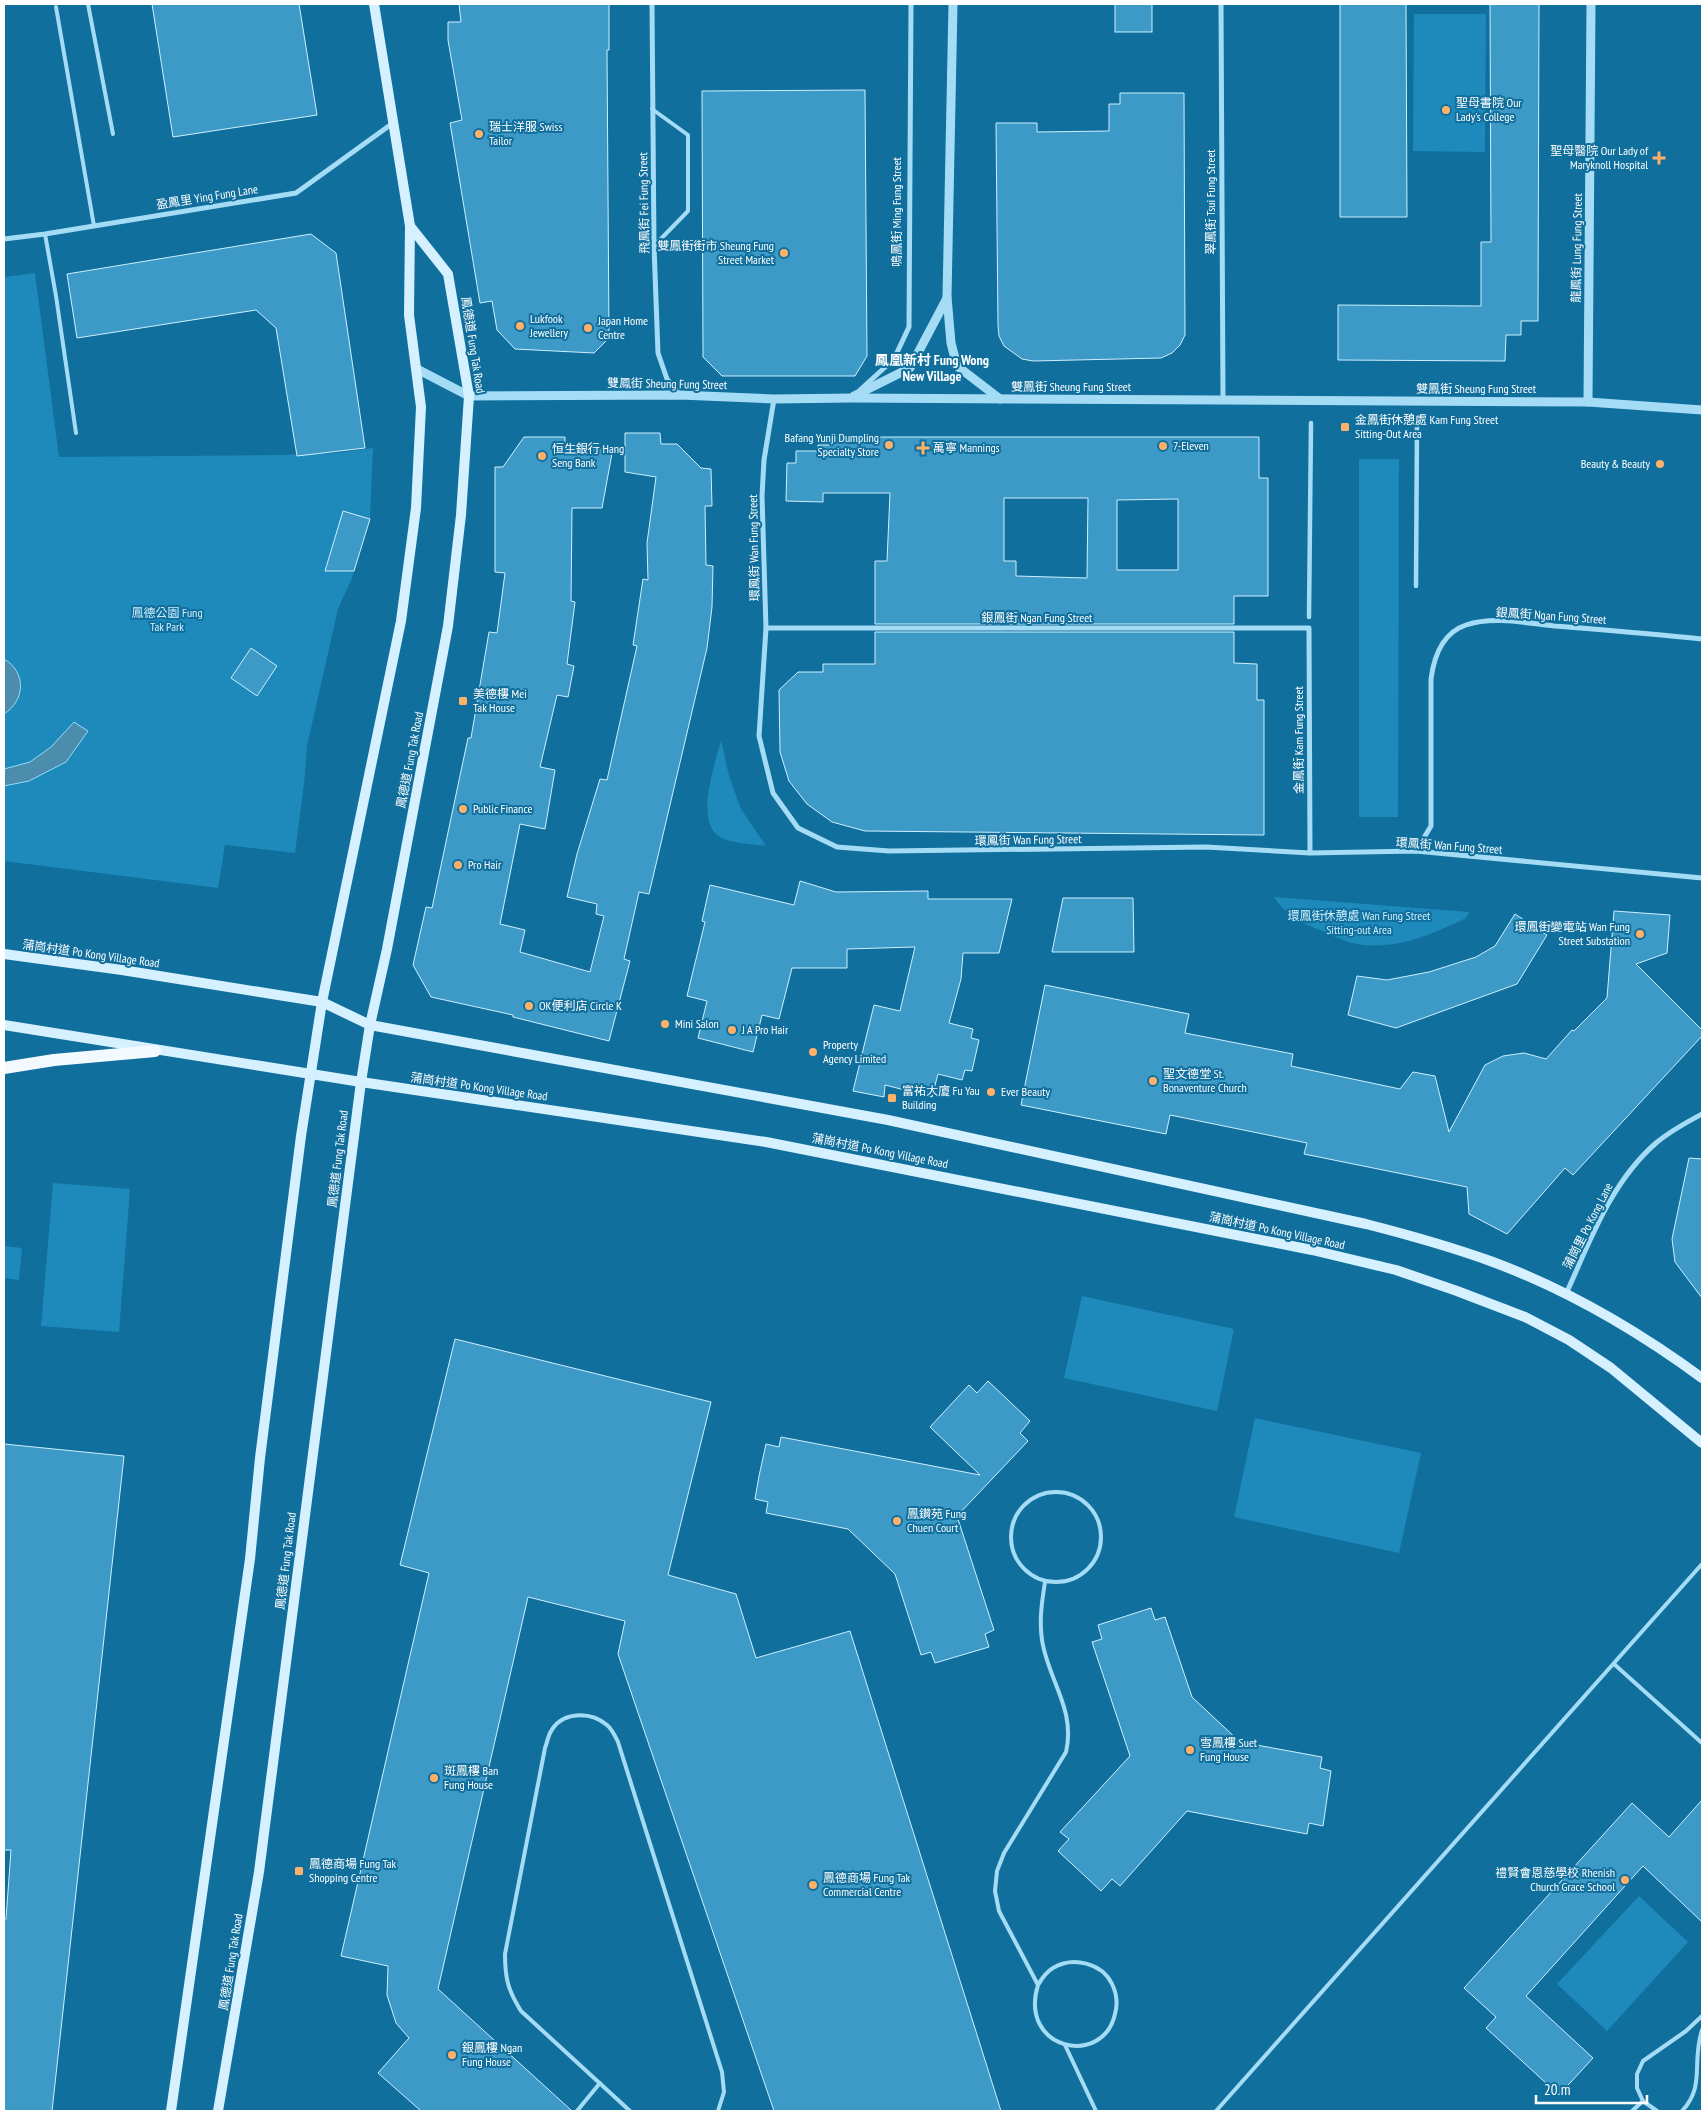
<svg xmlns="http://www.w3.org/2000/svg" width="1706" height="2115" font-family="'PT Sans Narrow','Noto Sans TC',sans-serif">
	<rect width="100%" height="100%" fill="#106f9d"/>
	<!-- green -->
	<g fill="#1e89bb">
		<polygon points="1414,14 1486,14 1485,152 1413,151"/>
		<polygon points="35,273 59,457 280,455 336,453 373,448 370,519 352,578 338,609 307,746 304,784 295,853 225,845 218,888 4,861 4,277"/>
		<polygon points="1359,459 1399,459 1398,817 1359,817"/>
		<path d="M721 740 729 776 741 809 766 846C753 844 737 844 724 839 692 827 715 764 721 740Z"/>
		<path d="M1274 897 1469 912 1466 918C1431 935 1392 952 1352 943 1341 940 1330 934 1320 930 1302 924 1284 913 1274 897Z"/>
		<polygon points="53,1183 130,1189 119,1332 41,1326"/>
		<polygon points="4,1246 22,1248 19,1280 4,1278"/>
		<polygon points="1082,1296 1234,1329 1217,1411 1064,1378"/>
		<polygon points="1255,1418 1421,1453 1399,1553 1234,1517"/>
		<polygon points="1639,1896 1688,1942 1607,2031 1557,1984"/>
	</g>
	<!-- water -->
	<g fill="#4c8dad" stroke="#96dbf9">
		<path d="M4 659C27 672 25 701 4 714Z"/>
		<polygon points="74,722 88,731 66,762 29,781 4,786 4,769 30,762 51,747"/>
	</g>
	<!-- building -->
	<g fill="#3d9ac6" stroke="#ceeffe" fill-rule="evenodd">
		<polygon points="152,4 299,4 317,115 173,137"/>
		<polygon points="459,4 609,4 609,50 607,50 609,338 594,353 515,349 497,330 492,301 480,303 450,123 462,120 448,40 448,22 461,22"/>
		<rect x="1115" y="4" width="37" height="28"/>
		<polygon points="1340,4 1406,4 1407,217 1340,217"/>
		<polygon points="1490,4 1539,4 1538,321 1521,321 1521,335 1506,335 1505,361 1338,360 1338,305 1481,306 1481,242 1491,242"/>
		<polygon points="865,90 867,356 855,376 722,376 703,357 702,91"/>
		<polygon points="1120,93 1184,93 1185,335 1180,345 1172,353 1161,358 1033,361 1022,359 1004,346 999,336 998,325 996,123 1037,123 1037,132 1109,131 1109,104 1120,104"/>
		<polygon points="311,234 336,253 365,448 297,456 276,328 256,310 77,338 67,274"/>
		<polygon points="625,433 660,433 661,444 677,444 701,468 711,469 712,506 705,506 706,565 713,566 712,607 707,648 649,894 639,892 624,959 630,961 609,1041 513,1017 513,1015 431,997 413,965 426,907 432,908 468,738 471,738 489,632 497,633 505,573 495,572 495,467 503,467 524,437 565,437 565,451 613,448 602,508 572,508 571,601 575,602 567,664 574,666 568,697 557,695 540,767 555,770 545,829 520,824 500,924 525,930 520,952 590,972 604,916 596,914 597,904 567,897 577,854 600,779 607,780 637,646 633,645 643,579 648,580 647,543 656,477 625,472"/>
		<path d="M831 437H1259V478H1268V596H1234V624H875V561H887L890 493H823V502L786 501 787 463H796V451H818V445H831ZM1004 498H1088L1087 578 1016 576V561H1004ZM1178 499V570H1117V500Z"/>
		<polygon points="343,511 370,519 354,571 325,571"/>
		<polygon points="875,632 1234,632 1234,663 1257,664 1257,700 1264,700 1264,835 865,831 832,822 807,804 789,781 780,752 779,690 798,672 823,672 823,664 875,664"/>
		<polygon points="251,648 277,666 257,696 231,678"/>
		<polygon points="800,881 836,892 928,891 928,899 1012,899 999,953 963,953 961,979 949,1023 973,1029 971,1038 979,1040 972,1071 965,1070 962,1080 938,1074 932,1097 885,1085 884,1097 853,1091 874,1005 900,1011 915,947 847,949 847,968 792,968 779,1019 762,1015 753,1052 698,1038 707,1001 687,996 705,922 702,921 710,885 794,905"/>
		<polygon points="1063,898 1133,898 1134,952 1052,952"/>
		<polygon points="1614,911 1670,915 1667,953 1636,964 1702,1030 1702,1036 1573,1175 1565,1168 1507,1234 1469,1214 1467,1187 1304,1154 1307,1143 1170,1115 1166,1134 1021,1105 1045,985 1189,1014 1185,1033 1293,1054 1291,1066 1400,1089 1413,1072 1435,1076 1449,1132 1485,1065 1503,1056 1524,1053 1546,1059 1572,1030 1574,1031 1607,998"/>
		<polygon points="1515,914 1547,935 1517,984 1396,1028 1348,1015 1357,976 1387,980 1429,972 1476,957 1495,946"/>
		<polygon points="1689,1158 1702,1159 1702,1298 1675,1262 1672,1239"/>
		<polygon points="455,1339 711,1402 668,1575 736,1594 756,1658 850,1631 1001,2111 774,2111 618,1654 625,1621 528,1597 438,1989 572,2111 421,2111 378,2073 409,2038 396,2023 387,1995 388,1966 341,1956 429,1573 400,1565"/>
		<polygon points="988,1381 1030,1421 1020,1433 1028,1441 957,1516 994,1630 985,1634 989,1647 935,1663 931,1652 921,1655 895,1574 848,1529 766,1513 768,1502 755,1499 759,1476 766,1444 779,1447 781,1437 980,1475 930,1427 969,1385 977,1393"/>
		<polygon points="4,1444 124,1456 52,2111 4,2111 4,1919 6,1919 11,1850 4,1850"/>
		<polygon points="1151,1608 1155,1620 1165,1617 1192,1697 1240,1742 1322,1757 1320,1768 1331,1771 1323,1826 1309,1823 1307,1834 1187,1811 1120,1886 1112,1879 1101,1891 1058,1851 1069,1839 1060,1832 1130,1756 1092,1642 1102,1639 1098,1625"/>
		<polygon points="1702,1800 1702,1922 1643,1866 1526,1996 1593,2058 1559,2095 1486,2028 1496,2017 1464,1988 1632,1803 1669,1837"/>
	</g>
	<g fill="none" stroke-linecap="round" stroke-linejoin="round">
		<!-- service -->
		<g stroke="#a5dcf5" stroke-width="4">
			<polyline points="88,4 113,134"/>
			<polyline points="56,7 94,226"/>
			<polyline points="652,109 688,135 688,211 654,246"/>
			<polyline points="45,234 56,296 76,433"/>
			<circle cx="1056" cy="1537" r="45"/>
			<polyline points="1614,1664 1702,1743"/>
			<path d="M1038 1985C1042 1978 1046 1972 1053 1968 1073 1956 1102 1963 1112 1984 1117 1994 1118 2003 1115 2014 1103 2068 1018 2050 1038 1985L999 1911 995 1891 997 1871 1004 1853 1066 1752C1076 1709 1048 1680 1042 1640 1039 1620 1042 1601 1045 1582"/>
			<polyline points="1065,2045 1096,2111"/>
			<polyline points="577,2111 600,2083"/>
			<path d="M630 2111 521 2011C508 1990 505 1979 505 1954L545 1748C547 1743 548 1737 550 1733 561 1711 590 1711 607 1725 612 1729 615 1736 618 1742L722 2072 724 2092 718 2111"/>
			<polyline points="1216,2111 1702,1564"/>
			<polyline points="1632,2111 1643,2101"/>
			<polyline points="1657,2111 1643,2101 1637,2088 1637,2074 1643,2061 1686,2031 1702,2016"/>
			<path d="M1682 2111C1706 2085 1691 2064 1702 2030"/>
		</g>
		<!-- pedestrian -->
		<g stroke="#a5dcf5" stroke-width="4.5">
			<polyline points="1416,586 1417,423"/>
			<polyline points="1309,617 1311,423"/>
		</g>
		<!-- minor -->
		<g stroke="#a5dcf5" stroke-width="5">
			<polyline points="652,4 654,246 658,353 667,379 680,395"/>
			<polyline points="1221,4 1223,399"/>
			<polyline points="4,239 45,234 296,193 393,123"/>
			<polyline points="860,390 894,359 909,327 911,4"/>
			<polyline points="774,399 764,460 762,496 766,628 759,736 773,793 798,828 837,847 889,851 1206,847 1310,853 1416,851 1702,878"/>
			<polyline points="766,628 1309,628 1310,853"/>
			<path d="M1416 851 1431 826V679C1434 656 1442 633 1466 625 1493 616 1526 623 1554 626 1603 630 1653 634 1702 639"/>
			<path d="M1566 1294C1590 1241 1611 1182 1656 1143 1670 1131 1687 1122 1702 1114"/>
		</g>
		<!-- tertiary -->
		<g stroke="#a5dcf5" stroke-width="9">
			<polyline points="953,4 947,297 951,343 957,366 1000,399"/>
			<polyline points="417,369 469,396 680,395 774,399 852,398 1588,402 1702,410"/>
			<polyline points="854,396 910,368 947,298"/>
			<polyline points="1588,402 1591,4"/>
		</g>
		<!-- secondary -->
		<g stroke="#d5f0fe" stroke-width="10">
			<path d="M4 954 122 970 322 1002 370 1025 888 1120 1366 1224C1409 1235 1452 1247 1493 1262 1568 1290 1638 1331 1702 1378"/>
			<polyline points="4,1025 361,1082 766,1142 1312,1250 1396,1270 1457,1291 1525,1317 1569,1340 1611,1368 1702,1443"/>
			<polyline points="171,2111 250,1559 260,1458 301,1136 322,1002 401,621 416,508 421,407 409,315 410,226 374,4"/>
			<polyline points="218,2111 259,1872 361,1082 370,1025 387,949 448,626 461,515 469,396 448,274 410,226"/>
		</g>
		<!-- primary -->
		<polyline stroke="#f3faff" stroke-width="12" points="4,1068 54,1060 155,1051"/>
	</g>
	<!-- markers -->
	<g fill="#ffb169" stroke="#106f9d" stroke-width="2">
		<circle cx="1446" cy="110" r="5"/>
		<circle cx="479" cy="134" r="5"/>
		<path d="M1656.5 150.5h5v5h5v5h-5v5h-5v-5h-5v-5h5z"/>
		<circle cx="784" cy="253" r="5"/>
		<circle cx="520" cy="326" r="5"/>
		<circle cx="588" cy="328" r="5"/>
		<rect x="1340" y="422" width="10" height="10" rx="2.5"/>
		<circle cx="889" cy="445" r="5"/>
		<circle cx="1163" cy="446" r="5"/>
		<path d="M920.5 440.5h5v5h5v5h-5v5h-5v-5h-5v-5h5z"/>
		<circle cx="542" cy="456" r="5"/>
		<circle cx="1660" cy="464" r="5"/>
		<rect x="458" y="696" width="10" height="10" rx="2.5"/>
		<circle cx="463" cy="809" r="5"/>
		<circle cx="458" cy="865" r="5"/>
		<circle cx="1640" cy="934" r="5"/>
		<circle cx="529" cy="1006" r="5"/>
		<circle cx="665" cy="1024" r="5"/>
		<circle cx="732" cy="1030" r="5"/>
		<circle cx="813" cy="1052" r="5"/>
		<circle cx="1153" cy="1081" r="5"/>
		<circle cx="991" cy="1092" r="5"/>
		<rect x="887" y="1093" width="10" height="10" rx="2.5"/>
		<circle cx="897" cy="1521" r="5"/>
		<circle cx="1190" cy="1750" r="5"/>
		<circle cx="434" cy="1778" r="5"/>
		<rect x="294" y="1866" width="10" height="10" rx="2.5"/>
		<circle cx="1625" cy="1880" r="5"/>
		<circle cx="813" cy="1885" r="5"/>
		<circle cx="452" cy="2055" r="5"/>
	</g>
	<g text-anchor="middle" stroke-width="4" stroke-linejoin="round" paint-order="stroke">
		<!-- poi labels -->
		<g font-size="12" fill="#fff" stroke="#106f9d" text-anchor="start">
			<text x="1456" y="107">聖母書院 Our<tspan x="1456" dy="14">Lady's College</tspan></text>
			<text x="489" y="131">瑞士洋服 Swiss<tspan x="489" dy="14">Tailor</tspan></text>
			<text x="1648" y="155" text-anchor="end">聖母醫院 Our Lady of<tspan x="1648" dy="14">Maryknoll Hospital</tspan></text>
			<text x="774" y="250" text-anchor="end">雙鳳街街市 Sheung Fung<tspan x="774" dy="14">Street Market</tspan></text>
			<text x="530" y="323">Lukfook<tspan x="530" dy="14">Jewellery</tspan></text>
			<text x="598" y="325">Japan Home<tspan x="598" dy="14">Centre</tspan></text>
			<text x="1355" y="424">金鳳街休憩處 Kam Fung Street<tspan x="1355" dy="14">Sitting-Out Area</tspan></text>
			<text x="879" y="442" text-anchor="end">Bafang Yunji Dumpling<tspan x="879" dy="14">Specialty Store</tspan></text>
			<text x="1173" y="450">7-Eleven</text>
			<text x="933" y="452">萬寧 Mannings</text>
			<text x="552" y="453">恒生銀行 Hang<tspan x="552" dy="14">Seng Bank</tspan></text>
			<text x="1650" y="468" text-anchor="end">Beauty &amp; Beauty</text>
			<text x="473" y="698">美德樓 Mei<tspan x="473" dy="14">Tak House</tspan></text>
			<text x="473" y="813">Public Finance</text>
			<text x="468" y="869">Pro Hair</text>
			<text x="1630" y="931" text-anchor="end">環鳳街變電站 Wan Fung<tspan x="1630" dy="14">Street Substation</tspan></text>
			<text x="539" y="1010">OK便利店 Circle K</text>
			<text x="675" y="1028">Mini Salon</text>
			<text x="742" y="1034">J A Pro Hair</text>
			<text x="823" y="1049">Property<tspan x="823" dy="14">Agency Limited</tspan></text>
			<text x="1163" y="1078">聖文德堂 St.<tspan x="1163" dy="14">Bonaventure Church</tspan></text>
			<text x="902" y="1095">富祐大廈 Fu Yau<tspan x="902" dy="14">Building</tspan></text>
			<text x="1001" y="1096">Ever Beauty</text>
			<text x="907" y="1518">鳳鑽苑 Fung<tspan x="907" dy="14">Chuen Court</tspan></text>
			<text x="1200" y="1747">雪鳳樓 Suet<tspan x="1200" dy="14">Fung House</tspan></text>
			<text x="444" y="1775">斑鳳樓 Ban<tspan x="444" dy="14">Fung House</tspan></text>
			<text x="309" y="1868">鳳德商場 Fung Tak<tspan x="309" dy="14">Shopping Centre</tspan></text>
			<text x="1615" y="1877" text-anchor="end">禮賢會恩慈學校 Rhenish<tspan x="1615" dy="14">Church Grace School</tspan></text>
			<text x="823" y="1882">鳳德商場 Fung Tak<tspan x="823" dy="14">Commercial Centre</tspan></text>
			<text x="462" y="2052">銀鳳樓 Ngan<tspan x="462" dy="14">Fung House</tspan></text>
		</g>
		<!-- street labels -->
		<g font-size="12" fill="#fff" stroke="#106f9d">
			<text transform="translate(207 197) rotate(-9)" y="4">盈鳳里 Ying Fung Lane</text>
			<text transform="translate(1211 202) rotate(-90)" y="4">翠鳳街 Tsui Fung Street</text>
			<text transform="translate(644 203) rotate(-91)" y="4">飛鳳街 Fei Fung Street</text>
			<text transform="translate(897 212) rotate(-90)" y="4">鳴鳳街 Ming Fung Street</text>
			<text transform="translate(1577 248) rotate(-89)" y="4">龍鳳街 Lung Fung Street</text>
			<text transform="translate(473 345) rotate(81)" y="4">鳳德道 Fung Tak Road</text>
			<text transform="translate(667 384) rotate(1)" y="4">雙鳳街 Sheung Fung Street</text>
			<text x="1071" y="391">雙鳳街 Sheung Fung Street</text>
			<text x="1476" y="393">雙鳳街 Sheung Fung Street</text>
			<text transform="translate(754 548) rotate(-91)" y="4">環鳳街 Wan Fung Street</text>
			<text transform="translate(1551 616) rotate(4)" y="4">銀鳳街 Ngan Fung Street</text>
			<text x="1037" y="622">銀鳳街 Ngan Fung Street</text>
			<text transform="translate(1299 740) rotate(-90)" y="4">金鳳街 Kam Fung Street</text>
			<text transform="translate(410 760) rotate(-79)" y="4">鳳德道 Fung Tak Road</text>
			<text transform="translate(1028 840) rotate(-1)" y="4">環鳳街 Wan Fung Street</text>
			<text transform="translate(1449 846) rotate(4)" y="4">環鳳街 Wan Fung Street</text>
			<text transform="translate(91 954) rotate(8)" y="4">蒲崗村道 Po Kong Village Road</text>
			<text transform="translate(479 1087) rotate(8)" y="4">蒲崗村道 Po Kong Village Road</text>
			<text transform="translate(880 1151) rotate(11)" y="4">蒲崗村道 Po Kong Village Road</text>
			<text transform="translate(338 1159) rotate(-83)" y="4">鳳德道 Fung Tak Road</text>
			<text transform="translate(1588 1226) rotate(-63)" y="4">蒲崗里 Po Kong Lane</text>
			<text transform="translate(1277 1231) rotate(12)" y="4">蒲崗村道 Po Kong Village Road</text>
			<text transform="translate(286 1561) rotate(-83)" y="4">鳳德道 Fung Tak Road</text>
			<text transform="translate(231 1962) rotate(-81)" y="4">鳳德道 Fung Tak Road</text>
		</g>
		<!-- park labels -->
		<g font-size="12" fill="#ceeffe" stroke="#106f9d">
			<text x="167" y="617">鳳德公園 Fung<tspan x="167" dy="14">Tak Park</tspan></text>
			<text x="1359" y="920">環鳳街休憩處 Wan Fung Street<tspan x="1359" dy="14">Sitting-out Area</tspan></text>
		</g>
		<!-- neighbourhood labels -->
		<g font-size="14" font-weight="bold" fill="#fff" stroke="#106f9d">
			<text x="932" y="365">鳳凰新村 Fung Wong<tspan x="932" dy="16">New Village</tspan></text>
		</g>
	</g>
	<!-- border -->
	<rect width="1706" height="2115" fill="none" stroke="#ffffff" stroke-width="10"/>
	<!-- scale -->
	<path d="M1536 2095v8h111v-8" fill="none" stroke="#ffffff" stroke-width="2.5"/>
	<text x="1544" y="2095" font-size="15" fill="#ffffff" stroke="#106f9d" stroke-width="4" paint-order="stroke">20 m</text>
</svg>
